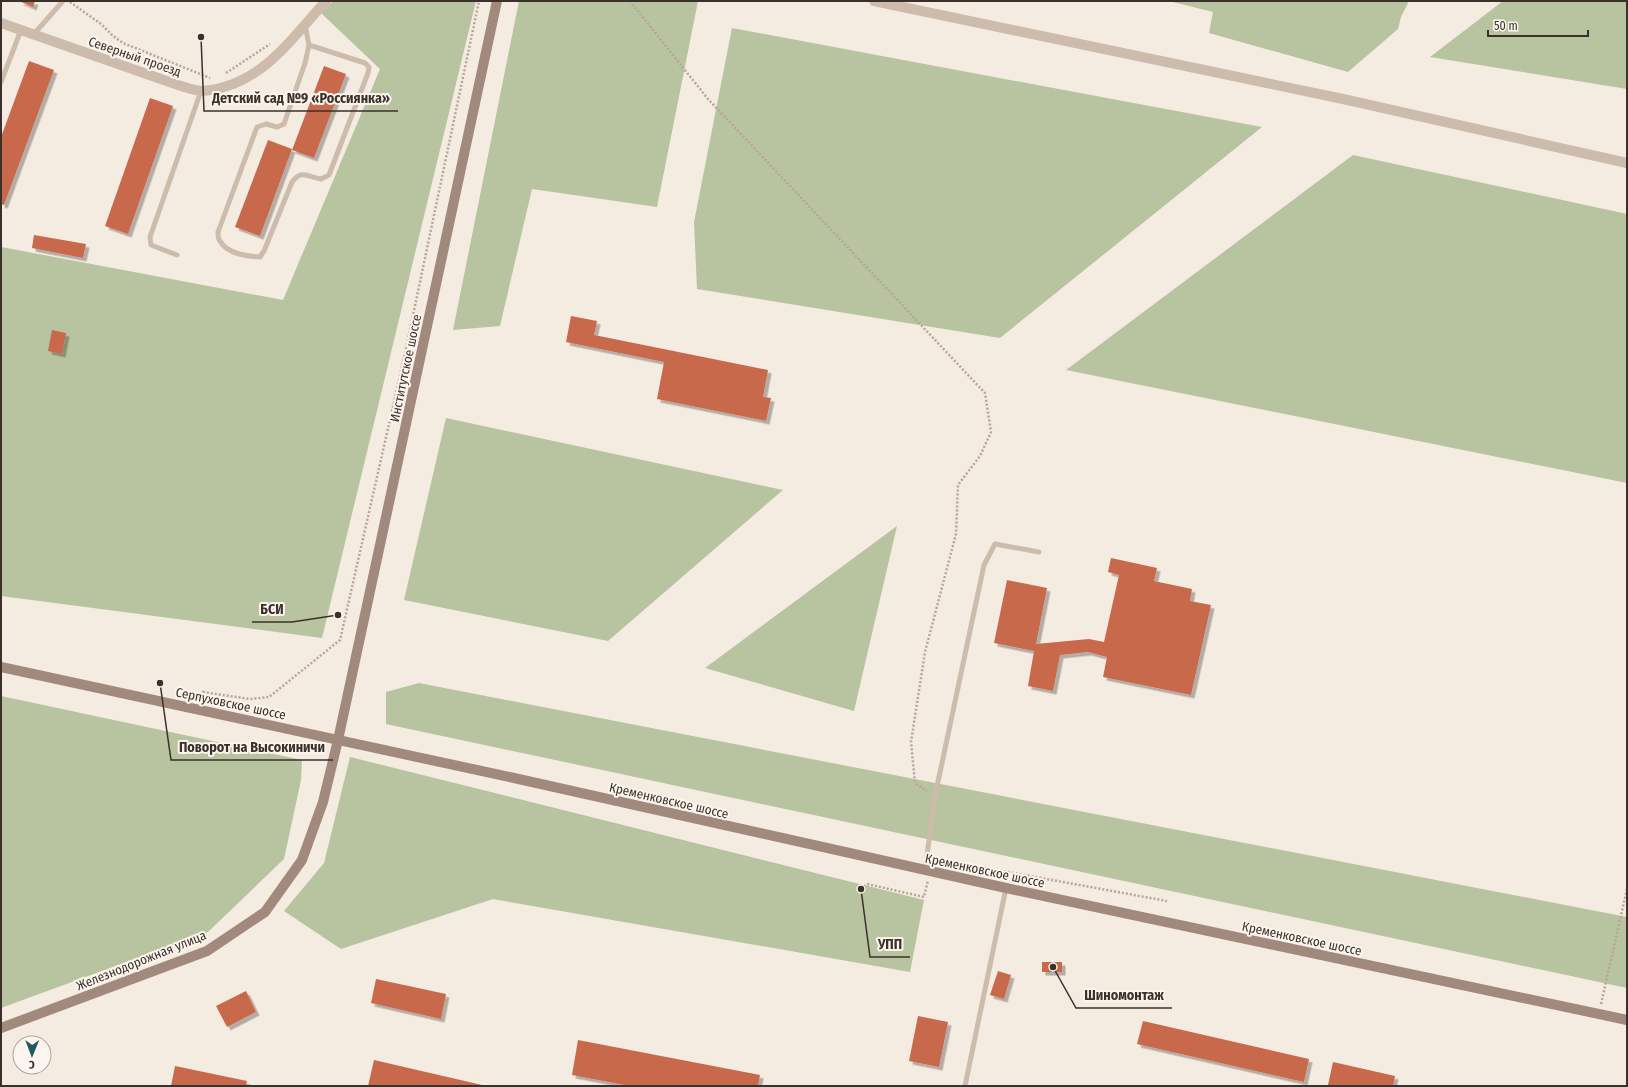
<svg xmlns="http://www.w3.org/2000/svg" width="1628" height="1087" font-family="'Fira Sans Condensed',sans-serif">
	<defs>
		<filter id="shadow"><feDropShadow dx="3.5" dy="3.5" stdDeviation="0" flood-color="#0004"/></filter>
	</defs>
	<rect width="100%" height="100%" fill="#f4ebe1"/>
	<!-- green -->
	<g fill="#b8c4a0">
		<polygon points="333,1 476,1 322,638 1,596 1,247 283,300 380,69 321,13"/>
		<polygon points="519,1 698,1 657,207 532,189 500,326 453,330"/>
		<polygon points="1169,1 1409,1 1401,17 1398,29 1348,72 1209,33 1213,12"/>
		<polygon points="1503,1 1627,1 1627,89 1430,57"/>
		<polygon points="732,28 1262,127 1000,338 697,289 694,222"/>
		<polygon points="1353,155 1627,214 1627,483 1066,370"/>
		<polygon points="446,418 783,490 608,641 404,600"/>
		<polygon points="897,526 854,711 705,668"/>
		<polygon points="419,683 1627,917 1627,988 386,724 386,692"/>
		<polygon points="1,696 302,760 301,780 284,859 208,932 1,1008"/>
		<polygon points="350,757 924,900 910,972 493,899 341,949 284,911 324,863"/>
	</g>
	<!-- building -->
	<g fill="#c8694b" filter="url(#shadow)">
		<polygon points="19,1 35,1 33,7"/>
		<polygon points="29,61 54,70 4,205 1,204 1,137"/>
		<polygon points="324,66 346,74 314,158 292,150"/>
		<polygon points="150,98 173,106 128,234 105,226"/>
		<polygon points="268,140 292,149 260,236 235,227"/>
		<polygon points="34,235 86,244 83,258 32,248"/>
		<polygon points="571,316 597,321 594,335 768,370 763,397 771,398 766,421 657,399 664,362 566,342"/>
		<polygon points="52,330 66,333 62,354 48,351"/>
		<polygon points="1111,558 1157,568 1154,581 1192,589 1190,601 1211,605 1191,695 1103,677 1107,657 1088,652 1060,655 1053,691 1028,686 1034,651 994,643 1007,580 1047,588 1036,644 1089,639 1104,642 1119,575 1108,572"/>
		<rect x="1042" y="962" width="20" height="10"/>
		<polygon points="998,971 1011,975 1004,999 990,995"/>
		<polygon points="376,979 446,994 441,1019 371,1003"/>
		<polygon points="246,991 256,1012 227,1027 216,1006"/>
		<polygon points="918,1016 948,1022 939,1067 909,1061"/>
		<polygon points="1143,1021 1309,1059 1304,1082 1137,1044"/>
		<polygon points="578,1040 760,1075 758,1086 630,1086 572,1075"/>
		<polygon points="374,1060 482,1085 482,1086 368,1086"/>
		<polygon points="1333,1062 1395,1076 1393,1086 1328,1085"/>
		<polygon points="175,1066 247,1081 246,1086 171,1086"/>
	</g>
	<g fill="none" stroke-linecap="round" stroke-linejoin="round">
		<!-- path -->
		<g stroke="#b9a596" stroke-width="2.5" stroke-dasharray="2 2" stroke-linecap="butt">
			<polyline points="630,1 708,99 985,393 991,432 980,456 958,485 956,534 925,652 911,742 915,783 927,791"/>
			<polyline points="70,2 101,24 113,36 123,43 210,78"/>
			<polyline points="226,73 270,44"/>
			<polyline points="202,700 203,692 250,699 269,697 340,640 404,358 479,1"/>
			<polyline points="937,859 1167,901"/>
			<polyline points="861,889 867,884 924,897 928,880"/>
			<polyline points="1601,1004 1627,889"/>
		</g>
		<!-- lane -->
		<g stroke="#cdbbac" stroke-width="5">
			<path d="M305 25 309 45 305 63 284 124 277 127 266 124 257 127 218 232C218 235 218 239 220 241 227 254 247 256 260 257L264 251 292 182C302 169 308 177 321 179L329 175 368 73 369 67 365 63 309 45"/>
			<polyline points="33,35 63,1"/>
			<polyline points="1,82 21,30"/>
			<polyline points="177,255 151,245 150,237 201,91"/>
			<polyline points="925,870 935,796 984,565 995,544 1039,552"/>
			<polyline points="965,1086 1006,888"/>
		</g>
		<!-- street -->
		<g stroke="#cdbbac" stroke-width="10">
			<polyline points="874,1 1343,99 1627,163"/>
			<path d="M1 23 178 85C185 87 195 91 202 91 260 87 290 40 326 1"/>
		</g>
		<!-- secondary -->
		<g stroke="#a18a7d" stroke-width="10">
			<polyline points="1,667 514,778 1006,888 1627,1020"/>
			<polyline points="1,1028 207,951 265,912 302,860 323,802 338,740 497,1"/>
		</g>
	</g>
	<g text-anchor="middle" stroke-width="4" stroke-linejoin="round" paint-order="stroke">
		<!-- street labels -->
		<g font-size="13" fill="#3b302b" stroke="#fbf5ee">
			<text transform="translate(135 56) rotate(19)" y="5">Северный проезд</text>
			<text transform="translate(405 368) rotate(-78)" y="5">Институтское шоссе</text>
			<text transform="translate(231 703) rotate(12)" y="5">Серпуховское шоссе</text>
			<text transform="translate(669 800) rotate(13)" y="5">Кременковское шоссе</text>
			<text transform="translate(985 870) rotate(12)" y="5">Кременковское шоссе</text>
			<text transform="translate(1302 938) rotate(12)" y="5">Кременковское шоссе</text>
			<text transform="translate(141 960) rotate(-22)" y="5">Железнодорожная улица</text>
		</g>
	</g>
	<!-- callouts -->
	<path fill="none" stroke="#3b302b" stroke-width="1.5" d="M201 37L204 111H398M338 615L292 622H252M160 683L171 760H333M861 889L870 957H910M1053 967L1076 1008H1172"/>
	<g fill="#3b302b" stroke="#fbf5ee" stroke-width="1.5">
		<circle cx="201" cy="37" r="4"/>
		<circle cx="338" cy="615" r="4"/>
		<circle cx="160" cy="683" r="4"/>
		<circle cx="861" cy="889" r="4"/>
		<circle cx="1053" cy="967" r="4"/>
	</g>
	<g font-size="14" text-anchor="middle" font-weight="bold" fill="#3b302b" stroke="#fbf5ee" stroke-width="4" stroke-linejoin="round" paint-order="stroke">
		<text x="301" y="103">Детcкий сад №9 «Россиянка»</text>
		<text x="272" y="614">БСИ</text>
		<text x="252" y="752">Поворот на Высокиничи</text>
		<text x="890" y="949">УПП</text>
		<text x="1124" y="1000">Шиномонтаж</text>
	</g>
	<!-- border -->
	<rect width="1628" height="1087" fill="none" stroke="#3b302b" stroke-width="4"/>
	<!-- north arrow -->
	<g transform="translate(32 1055) rotate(181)"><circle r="19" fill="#fbf5ee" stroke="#aea6a0"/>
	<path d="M0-3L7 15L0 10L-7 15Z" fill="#1f5a5e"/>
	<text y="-6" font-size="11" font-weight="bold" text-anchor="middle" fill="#3b302b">С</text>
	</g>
	<!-- scale -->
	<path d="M1488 30v6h100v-6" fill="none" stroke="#3b302b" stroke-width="2"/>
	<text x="1494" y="30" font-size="12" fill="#3b302b" stroke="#fbf5ee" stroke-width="3" paint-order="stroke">50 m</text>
</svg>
